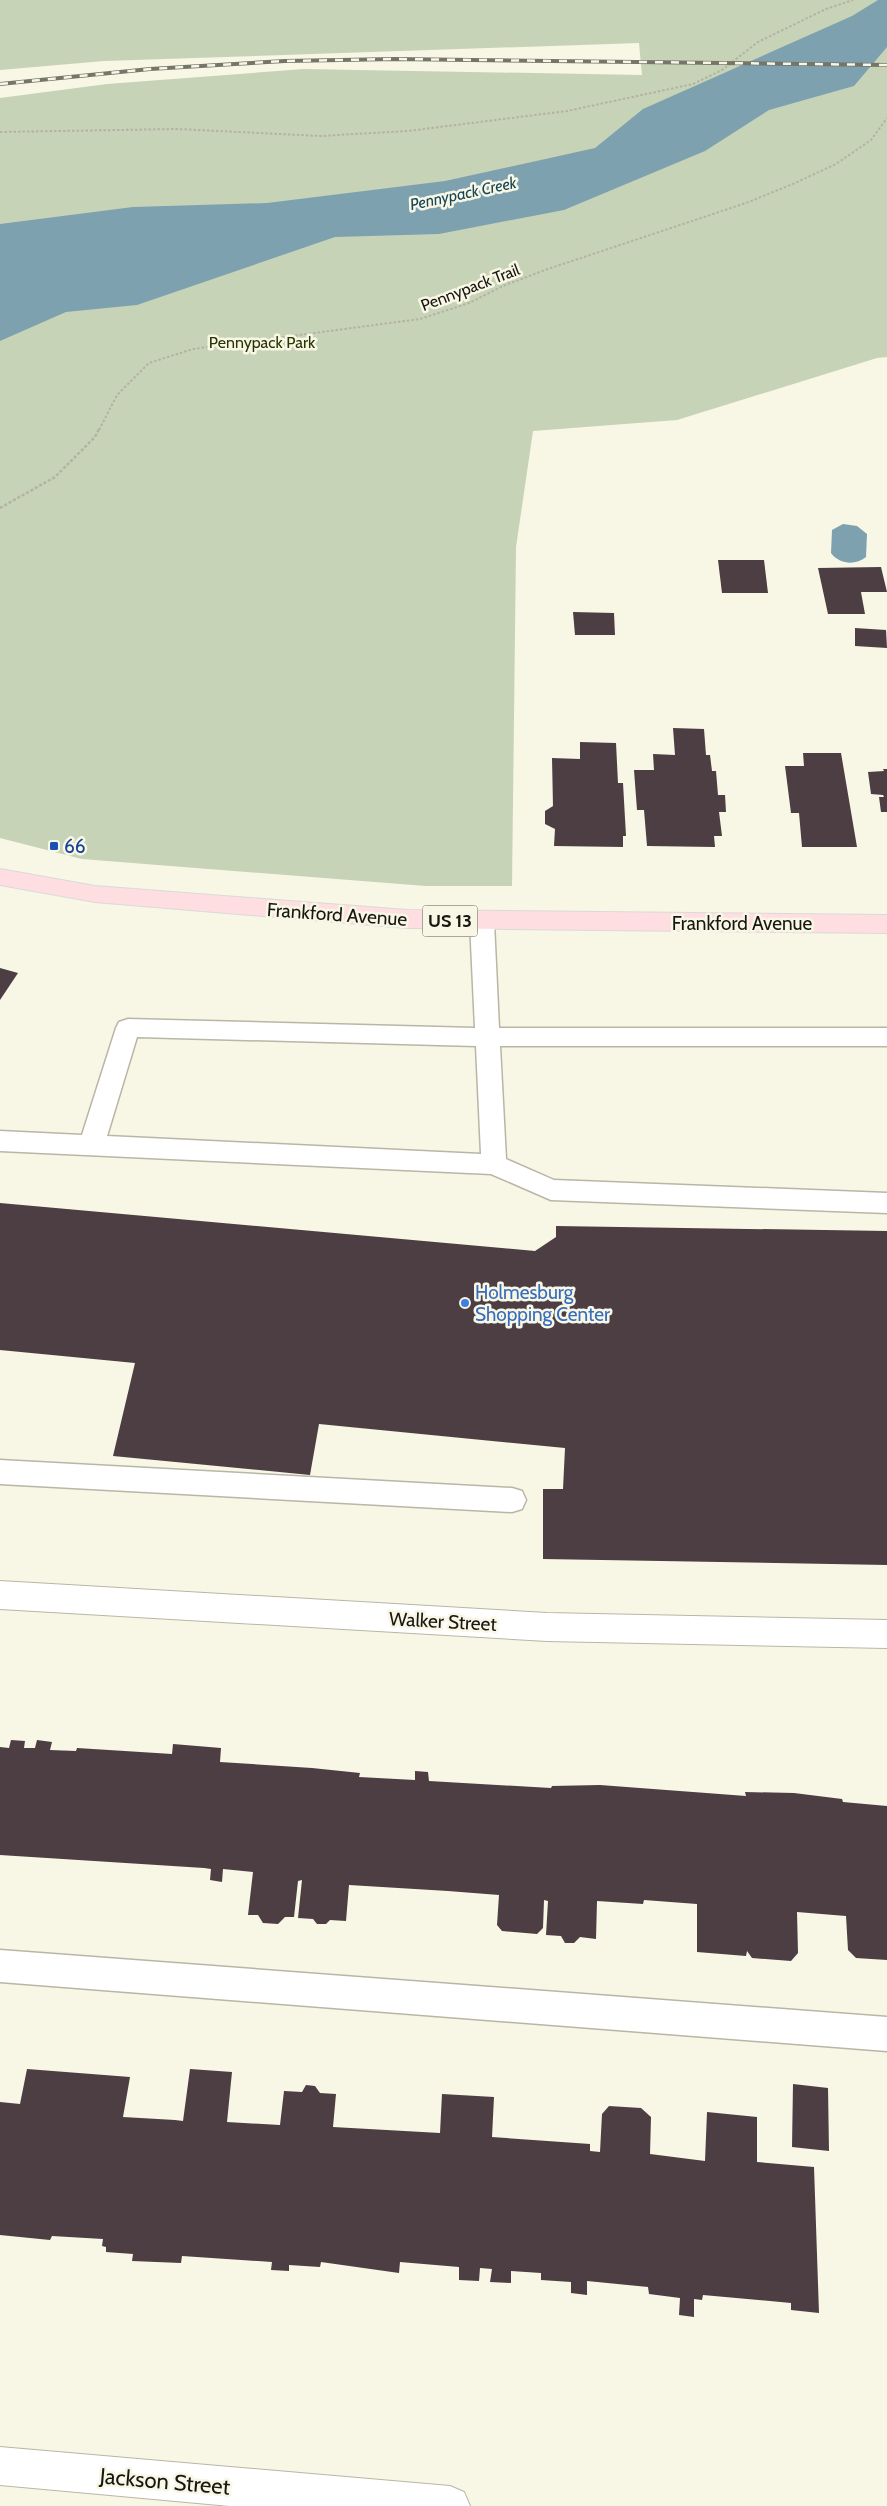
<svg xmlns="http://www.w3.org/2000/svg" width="887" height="2506" font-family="Cabin,sans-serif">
	<rect width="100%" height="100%" fill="#f8f6e5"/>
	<!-- green -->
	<polygon fill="#c7d3b6" points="0,0 887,0 887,357 877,358 677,420 533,431 516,547 512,886 426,886 82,859 0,838 0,98 107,84 304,69 642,75 639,43 104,61 0,70"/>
	<!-- water -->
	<g fill="#7ea1b0">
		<polygon points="878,0 887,0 887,47 854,86 769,110 705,151 564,210 439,234 335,237 137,305 66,312 0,341 0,224 133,207 267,203 445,181 595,148 643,109 852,16"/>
		<path d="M843 524 857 526 867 534 866 557C855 566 839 564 831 553L832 530Z"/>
	</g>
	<!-- building -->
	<g fill="#4c3e43">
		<polygon points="718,560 764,560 768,593 722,593"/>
		<polygon points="881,567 887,592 861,592 865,614 828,614 818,568"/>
		<polygon points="573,612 614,613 615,635 575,635"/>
		<polygon points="855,628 886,630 887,648 855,646"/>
		<polygon points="673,728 704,729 706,755 710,755 712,771 716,771 718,795 725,795 726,812 719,812 722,836 714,836 715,847 647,846 644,810 637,810 634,770 654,770 653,754 675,755"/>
		<polygon points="580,742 616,743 618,783 623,783 626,836 623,836 623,847 554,846 555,829 545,824 545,811 553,806 552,758 580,759"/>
		<polygon points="803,753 841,753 857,847 802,847 799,813 791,813 785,766 804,766"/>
		<polygon points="883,769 887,769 887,812 881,812 879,797 884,797 883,795 871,794 868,772 884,771"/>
		<polygon points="0,968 18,973 0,1000"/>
		<polygon points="0,1203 535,1251 556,1237 556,1226 887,1231 887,1565 543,1559 543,1489 563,1489 565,1448 319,1424 310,1475 113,1456 135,1363 0,1350"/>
		<polygon points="11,1740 25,1741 24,1748 35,1748 37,1740 52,1742 50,1750 76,1751 77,1748 172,1754 173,1744 221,1748 220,1762 312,1768 360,1773 359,1777 415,1780 415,1771 428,1772 429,1781 551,1788 552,1786 600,1785 746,1796 745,1792 794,1793 842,1799 843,1802 887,1806 887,1960 856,1958 848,1950 846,1916 797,1912 798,1953 791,1961 752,1958 747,1951 746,1956 697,1952 697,1904 644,1900 643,1904 597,1901 596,1939 580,1937 574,1943 565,1943 561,1936 546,1935 548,1901 544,1900 543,1928 537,1934 502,1931 497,1925 499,1895 448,1891 349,1885 346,1921 330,1920 326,1924 317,1924 313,1919 298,1918 302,1880 298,1881 294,1917 285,1917 278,1924 263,1923 258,1915 248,1915 253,1872 223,1869 222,1882 210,1880 211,1869 204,1868 0,1855 0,1747 9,1748"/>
		<polygon points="27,2069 130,2077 123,2117 175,2120 183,2121 190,2069 232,2072 227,2122 280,2125 284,2091 302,2092 306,2085 315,2086 320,2093 336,2094 333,2127 440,2133 442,2094 494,2097 492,2137 590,2144 590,2151 600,2152 602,2114 609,2106 641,2108 651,2117 650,2154 705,2161 707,2112 757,2117 757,2162 814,2167 819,2313 791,2310 791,2303 703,2295 702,2300 694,2299 694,2317 679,2315 680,2298 649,2294 648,2287 587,2281 587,2295 571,2293 571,2282 541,2280 541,2273 511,2271 511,2283 490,2282 492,2269 480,2268 479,2281 459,2280 459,2267 400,2262 399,2273 321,2262 320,2267 289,2265 289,2271 271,2270 272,2262 182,2256 181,2263 132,2261 133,2254 106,2252 106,2247 102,2246 103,2239 52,2236 50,2240 0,2235 0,2102 20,2104"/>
		<polygon points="793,2084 828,2088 829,2151 792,2147"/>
	</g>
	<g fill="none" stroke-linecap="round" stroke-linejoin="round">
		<!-- lane casing -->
		<g stroke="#b9b6a7" stroke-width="3">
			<g id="lane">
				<path d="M482 914 490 916 494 922 499 1028H887V1046H500L506 1159 554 1180 887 1193V1213L551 1200 491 1174 0 1151V1131L82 1135 116 1028 119 1022 128 1019 475 1028 470 922 474 916ZM137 1037 476 1046 481 1154 107 1136Z"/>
				<polygon points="0,1460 512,1488 522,1491 526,1500 522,1509 512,1512 0,1484"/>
				<polygon points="0,1950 887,2017 887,2051 0,1982"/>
			</g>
		</g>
		<!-- street casing -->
		<g stroke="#b9b6a7" stroke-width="2">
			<g id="street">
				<polygon points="0,1581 547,1613 887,1620 887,1648 547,1641 0,1609"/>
				<polygon points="0,2447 450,2486 464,2492 470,2506 230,2506 0,2485"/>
			</g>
		</g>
		<!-- primary casing -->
		<g stroke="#dadad9" stroke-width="2">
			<polygon id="primary" points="0,869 95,886 407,910 887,915 887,933 407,928 95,902 0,885"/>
		</g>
		<!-- path-far1 -->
		<g stroke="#b4b2a4" stroke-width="2" stroke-dasharray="2.5 2" stroke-linecap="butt">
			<polyline points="0,132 177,129 320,136 408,131 567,111 693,84 722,70 758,42 826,9 853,0"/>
			<polyline points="99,430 117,395 149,363 193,349 420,319 469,303 503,286 545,270 746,203 795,183 836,164 871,140 887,118"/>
		</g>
		<!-- path -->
		<polyline stroke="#b4b2a4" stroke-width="2.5" stroke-dasharray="3 2" stroke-linecap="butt" points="0,508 55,477 95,437 99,429"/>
		<!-- lane -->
		<use href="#lane" fill="#fff" fill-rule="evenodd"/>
		<!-- street -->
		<use href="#street" fill="#fff" fill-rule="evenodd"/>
		<!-- primary -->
		<use href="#primary" fill="#fedee0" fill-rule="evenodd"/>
		<!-- rail casing -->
		<g stroke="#76756a" stroke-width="4">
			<polyline id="rail" points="0,84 150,69 285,61 395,59 887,65"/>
		</g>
		<!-- rail -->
		<use href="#rail" stroke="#f8f6e5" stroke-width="2.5" stroke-dasharray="8" stroke-linecap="butt"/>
	</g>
	<!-- markers -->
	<rect fill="#1a4fb4" stroke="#f8f6e5" stroke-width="2" x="49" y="841" width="10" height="10" rx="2.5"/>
	<circle fill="#3f7fe0" stroke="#f8f6e5" stroke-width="2" cx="465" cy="1303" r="5"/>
	<g text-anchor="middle" stroke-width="5" stroke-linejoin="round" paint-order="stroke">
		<!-- far-water labels -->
		<g font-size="16" font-style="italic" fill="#154557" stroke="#f8f6e5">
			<text transform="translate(463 193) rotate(-12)" y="6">Pennypack Creek</text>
		</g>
		<!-- far-street labels -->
		<g font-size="16" fill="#171610" stroke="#f8f6e5">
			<text transform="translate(470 287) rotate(-21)" y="6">Pennypack Trail</text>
		</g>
		<!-- far-park labels -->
		<g font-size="16" fill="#283604" stroke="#f8f6e5">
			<text x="262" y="348">Pennypack Park</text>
		</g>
		<!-- shield labels -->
		<rect fill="#f8f6e5" stroke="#5a5950" stroke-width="1" x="422.5" y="905.5" width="55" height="31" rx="4"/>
		<g font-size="18" font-weight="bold" fill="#171610">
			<text x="450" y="927">US 13</text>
		</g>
		<!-- transit labels -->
		<g font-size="19" fill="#164399" stroke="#f8f6e5" text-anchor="start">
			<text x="64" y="853">66</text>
		</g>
		<!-- street labels -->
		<g font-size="19" fill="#171610" stroke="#f8f6e5">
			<text transform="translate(337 914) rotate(4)" y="7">Frankford Avenue</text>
			<text x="742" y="930">Frankford Avenue</text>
			<text transform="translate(443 1621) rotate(3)" y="7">Walker Street</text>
		</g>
		<!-- shop labels -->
		<g font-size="19" fill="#366cbe" stroke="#f8f6e5" text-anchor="start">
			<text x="475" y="1299">Holmesburg<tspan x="475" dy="22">Shopping Center</tspan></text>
		</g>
		<!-- near-street labels -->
		<g font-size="22" fill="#171610" stroke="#f8f6e5">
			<text transform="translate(165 2481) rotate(5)" y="8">Jackson Street</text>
		</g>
	</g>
</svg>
